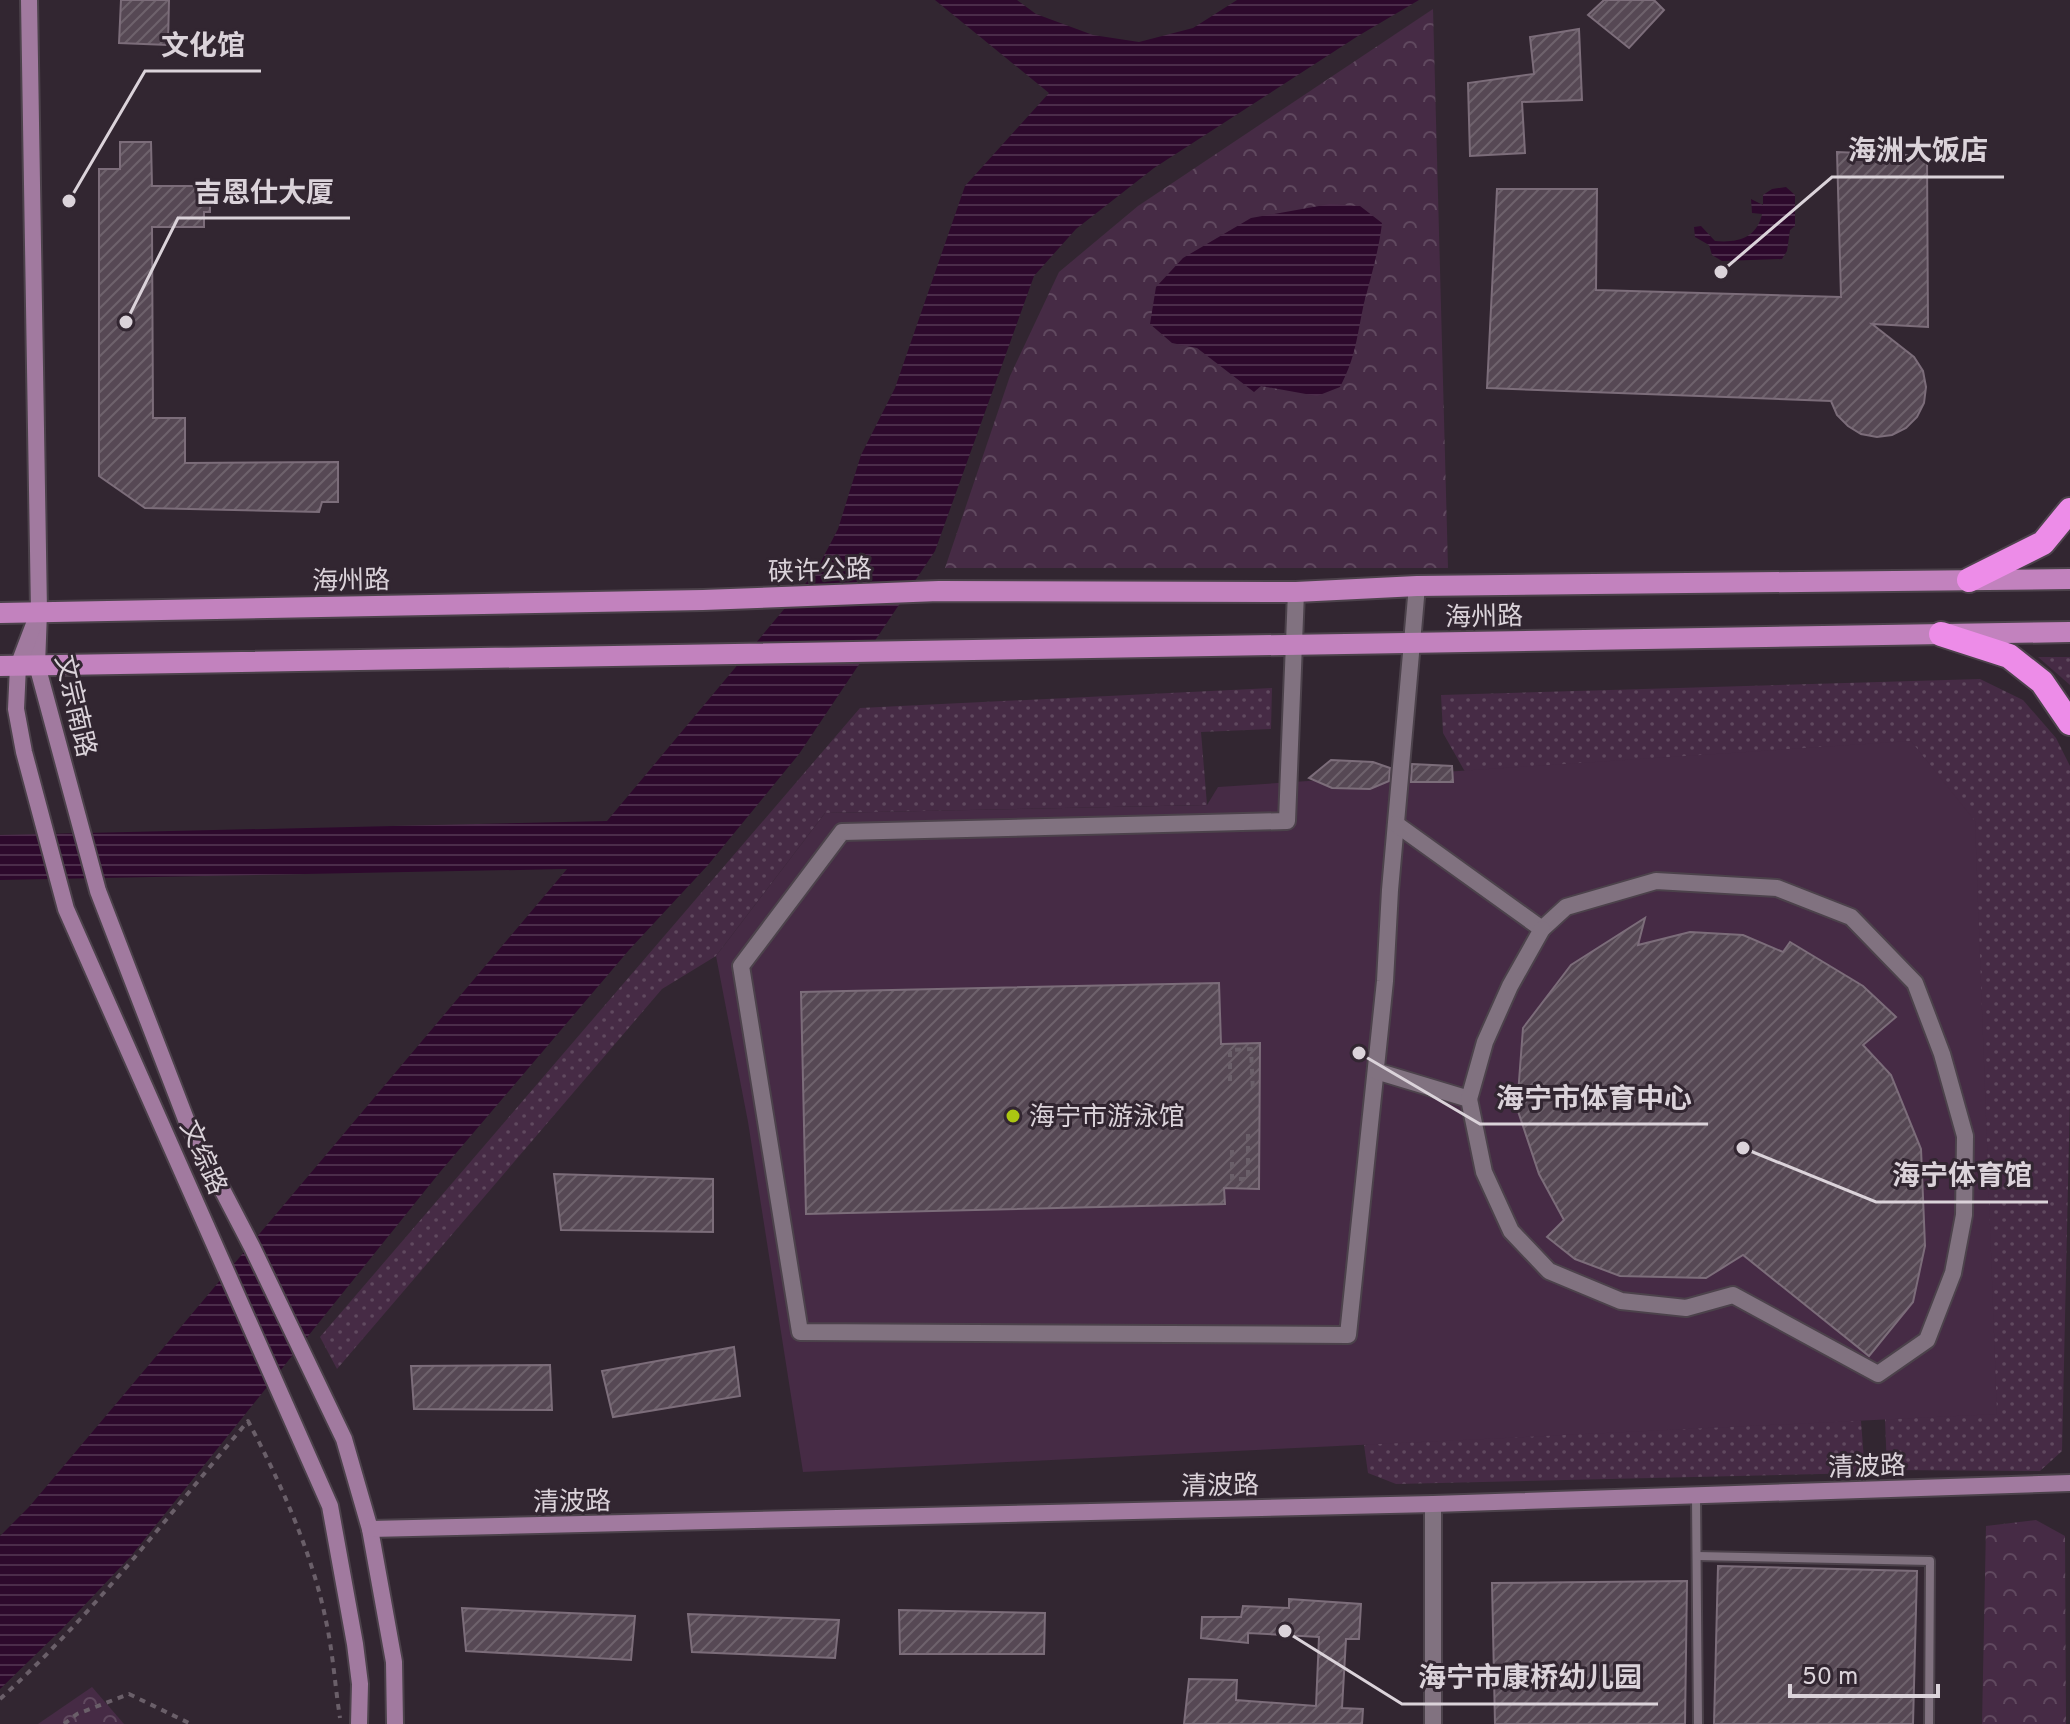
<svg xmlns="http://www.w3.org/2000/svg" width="2070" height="1724" font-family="Overpass,'Noto Sans SC',sans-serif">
	<defs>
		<pattern id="park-crowns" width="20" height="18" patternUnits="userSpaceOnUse" patternTransform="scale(2)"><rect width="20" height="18" fill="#462b45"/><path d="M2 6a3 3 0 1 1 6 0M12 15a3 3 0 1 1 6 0" fill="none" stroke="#60495f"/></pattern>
		<pattern id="garden-dots" width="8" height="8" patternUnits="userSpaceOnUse" patternTransform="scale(2)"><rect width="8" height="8" fill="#462b45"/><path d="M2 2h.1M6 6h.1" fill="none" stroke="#60495f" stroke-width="1.8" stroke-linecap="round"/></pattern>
		<pattern id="water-rules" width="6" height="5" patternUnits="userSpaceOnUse" patternTransform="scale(2)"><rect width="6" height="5" fill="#2d092c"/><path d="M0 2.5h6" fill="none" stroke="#4b2c4a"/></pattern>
		<pattern id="building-hatch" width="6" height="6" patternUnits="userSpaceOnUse" patternTransform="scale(2)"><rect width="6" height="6" fill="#564854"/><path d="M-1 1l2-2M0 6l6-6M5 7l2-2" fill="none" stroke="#6e626c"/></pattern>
	</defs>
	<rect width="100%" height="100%" fill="#322631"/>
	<!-- park -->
	<g fill="url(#park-crowns)">
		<polygon points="1433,9 1448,568 945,568 1010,376 1059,272 1138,206"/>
		<polygon points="2036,1520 2065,1536 2066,1724 1982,1724 1986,1526"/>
		<polygon points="92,1687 124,1724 38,1724"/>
	</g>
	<!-- garden -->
	<g fill="url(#garden-dots)">
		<polygon points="2038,657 2070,657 2070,685"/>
		<polygon points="1980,679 2023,700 2056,738 2070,766 2070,1096 2062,1451 2040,1471 1887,1470 1885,1419 1997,1413 1464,770 1443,733 1441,695"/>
		<polygon points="1272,688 1271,729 1201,732 1207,805 825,813 716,956 662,989 337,1369 320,1337 860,708"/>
		<polygon points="1744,1346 1861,1421 1865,1473 1396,1484 1368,1473 1364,1445"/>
	</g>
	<!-- pitch -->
	<polygon fill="#462b45" points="1911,741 1975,821 1997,1414 803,1472 748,1122 716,956 825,813 1207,805 1218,787"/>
	<!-- water -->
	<g fill="url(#water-rules)">
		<polygon points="935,0 1017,0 1036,14 1093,35 1139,42 1193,28 1237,0 1419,0 1358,36 1154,168 1076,229 1034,276 935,551 799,754 708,865 629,950 440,1172 131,1556 61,1630 0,1689 0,1536 29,1507 567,869 0,880 0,835 607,821 816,571 838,529 861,455 895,388 965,186 1049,93"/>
		<path d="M1786 187 1795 195V226L1790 230 1787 251 1782 259 1722 261 1712 255 1709 245 1695 237 1694 227 1701 226 1715 241C1738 243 1757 238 1762 214L1752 213 1751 199 1763 205V195L1772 189Z"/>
		<path d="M1330 204 1360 206 1382 223C1379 250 1371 276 1364 303 1357 335 1356 357 1340 387L1317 396 1261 386 1254 392 1197 348 1172 343 1150 324 1156 287 1183 258 1251 218Z"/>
	</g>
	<!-- building -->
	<g fill="url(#building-hatch)" stroke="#7c6d7a" stroke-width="2">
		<polygon points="121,0 169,0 168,45 119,43"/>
		<polygon points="1604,0 1654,0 1664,10 1629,48 1588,15"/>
		<polygon points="1579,29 1582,100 1522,102 1525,153 1470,156 1468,83 1534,74 1530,37"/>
		<polygon points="120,142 151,142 152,186 210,186 210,212 204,212 204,227 152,227 153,418 185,418 185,463 338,462 338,502 322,502 319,512 145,508 99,476 99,169 120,169"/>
		<polygon points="1837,152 1927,156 1928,327 1872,324 1914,357 1923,371 1926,387 1924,403 1917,417 1906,428 1892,435 1877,437 1861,434 1848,426 1837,415 1831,401 1487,388 1497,189 1597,189 1596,290 1841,297"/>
		<polygon points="1331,760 1373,762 1390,768 1389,781 1370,789 1332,788 1309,778"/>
		<polygon points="1412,764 1452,766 1453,782 1411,782"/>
		<polygon points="1645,918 1638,945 1690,932 1743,935 1783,952 1790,942 1863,986 1896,1017 1863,1045 1891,1075 1921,1149 1925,1246 1913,1302 1869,1356 1743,1255 1706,1278 1620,1276 1575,1259 1547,1237 1564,1220 1539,1174 1517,1108 1523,1028 1571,965"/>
		<polygon points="1219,983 1221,1044 1260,1043 1259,1189 1224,1188 1225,1204 806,1214 801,992"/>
		<polygon points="554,1174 713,1179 713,1232 561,1230"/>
		<polygon points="734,1347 740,1396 613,1417 602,1371"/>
		<polygon points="550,1365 552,1410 414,1409 411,1366"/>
		<polygon points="1718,1566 1917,1571 1913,1724 1714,1724"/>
		<polygon points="1687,1581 1685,1724 1495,1724 1492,1583"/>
		<polygon points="1289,1599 1361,1604 1359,1639 1346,1639 1342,1708 1363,1709 1362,1724 1184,1724 1189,1679 1237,1680 1236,1700 1316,1706 1319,1637 1248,1633 1248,1643 1201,1638 1202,1617 1241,1617 1243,1606 1289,1608"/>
		<polygon points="462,1608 635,1616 631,1660 466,1651"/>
		<polygon points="899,1610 1045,1613 1044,1654 900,1654"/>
		<polygon points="688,1614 839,1620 835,1658 692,1652"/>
	</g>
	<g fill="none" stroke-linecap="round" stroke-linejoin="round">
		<!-- lane casing -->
		<g stroke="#4c424b" stroke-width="12">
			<g id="lane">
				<polyline points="1696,1496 1698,1724"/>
				<polyline points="1697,1556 1930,1561 1929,1724"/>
			</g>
		</g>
		<!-- street casing -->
		<g stroke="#4c424b" stroke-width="20">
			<g id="street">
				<polyline points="1296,592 1287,821 842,832 741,966 800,1332 1348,1335 1385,981 1390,890 1417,586"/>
				<polyline points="1376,1071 1469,1099 1484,1172 1511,1231 1549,1271 1621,1301 1686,1308 1733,1295 1878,1374 1927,1340 1953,1273 1964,1215 1965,1136 1942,1054 1915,983 1851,917 1777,888 1656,881 1566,907 1542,929 1396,824"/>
				<polyline points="1469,1099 1485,1042 1510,986 1542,929"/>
				<polyline points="1433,1724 1433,1504"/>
			</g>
		</g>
		<!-- secondary casing -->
		<g stroke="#4c424b" stroke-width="20">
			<g id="secondary">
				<polyline points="29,0 39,612 37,665 98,891 187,1122 252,1247 344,1439 370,1529 394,1662 395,1724"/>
				<polyline points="34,624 18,666 16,709 24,752 66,909 330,1506 355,1644 360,1684 359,1724"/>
				<polyline points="370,1529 1433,1504 2070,1483"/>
			</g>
		</g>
		<!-- primary casing -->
		<g stroke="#4c424b" stroke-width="24">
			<g id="primary">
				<polyline points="0,613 703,600 939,591 1296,592 1417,586 2070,579"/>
				<polyline points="0,666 2070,632"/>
			</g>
		</g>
		<!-- highway casing -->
		<g stroke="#4c424b" stroke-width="28">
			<g id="highway">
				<polyline points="1969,580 2043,543 2070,510"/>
				<polyline points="1941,634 2009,656 2042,682 2070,723"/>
			</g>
		</g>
		<!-- path -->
		<g stroke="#6a5f69" stroke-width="4" stroke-dasharray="6 6" stroke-linecap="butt">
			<polyline points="1230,1081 1230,1050 1251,1049 1253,1092"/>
			<polyline points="1232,1150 1232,1179 1248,1179 1248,1133"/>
			<path d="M0 1699C92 1616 168 1516 248 1421 280 1481 313 1555 326 1621 333 1653 335 1686 340 1718"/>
			<polyline points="64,1724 77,1714 129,1694 191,1724"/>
		</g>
		<!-- lane -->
		<use href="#lane" stroke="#817280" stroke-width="8"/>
		<!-- street -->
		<use href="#street" stroke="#817280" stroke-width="16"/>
		<!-- secondary -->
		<use href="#secondary" stroke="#a17a9f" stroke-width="16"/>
		<!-- primary -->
		<use href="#primary" stroke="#c282be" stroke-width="20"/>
		<!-- highway -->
		<use href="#highway" stroke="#ed8ce8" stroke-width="24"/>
	</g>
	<!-- markers -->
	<circle fill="#acc612" stroke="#322631" stroke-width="3" cx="1013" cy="1116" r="8"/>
	<g text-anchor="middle" stroke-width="6" stroke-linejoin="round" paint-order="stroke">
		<!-- street labels -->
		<g font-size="26" fill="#dbd3da" stroke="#322631">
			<text transform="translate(820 570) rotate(-2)" y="9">硖许公路</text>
			<text transform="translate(351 580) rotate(-1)" y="9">海州路</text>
			<text transform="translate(1484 616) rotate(-1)" y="9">海州路</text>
			<text transform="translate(76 706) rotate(77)" y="9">文宗南路</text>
			<text transform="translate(204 1157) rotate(66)" y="9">文综路</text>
			<text transform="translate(1867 1466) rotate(-2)" y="9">清波路</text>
			<text transform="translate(1220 1485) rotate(-1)" y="9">清波路</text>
			<text transform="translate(572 1501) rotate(-1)" y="9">清波路</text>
		</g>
		<!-- poi labels -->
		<g font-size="26" fill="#dbd3da" stroke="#322631" text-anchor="start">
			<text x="1029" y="1125">海宁市游泳馆</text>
		</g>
	</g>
	<!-- callouts -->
	<path fill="none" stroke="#dbd3da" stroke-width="3" d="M69 201L145 71H261M1721 272L1832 177H2004M126 322L178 218H350M1359 1053L1480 1124H1708M1743 1148L1876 1202H2048M1285 1631L1402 1704H1658"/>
	<g fill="#dbd3da" stroke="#322631" stroke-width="3">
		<circle cx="69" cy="201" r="8"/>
		<circle cx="1721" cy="272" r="8"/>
		<circle cx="126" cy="322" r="8"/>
		<circle cx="1359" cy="1053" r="8"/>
		<circle cx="1743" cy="1148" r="8"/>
		<circle cx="1285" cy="1631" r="8"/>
	</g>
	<g font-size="28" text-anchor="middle" font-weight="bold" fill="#dbd3da" stroke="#322631" stroke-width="6" stroke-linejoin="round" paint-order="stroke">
		<text x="203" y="55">文化馆</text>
		<text x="1918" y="160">海洲大饭店</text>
		<text x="264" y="202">吉恩仕大厦</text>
		<text x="1594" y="1108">海宁市体育中心</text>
		<text x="1962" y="1185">海宁体育馆</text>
		<text x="1530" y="1687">海宁市康桥幼儿园</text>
	</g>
	<!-- scale -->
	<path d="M1790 1684v12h148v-12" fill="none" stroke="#dbd3da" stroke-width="4"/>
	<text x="1802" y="1684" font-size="24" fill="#dbd3da" stroke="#322631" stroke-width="6" paint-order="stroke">50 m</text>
</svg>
